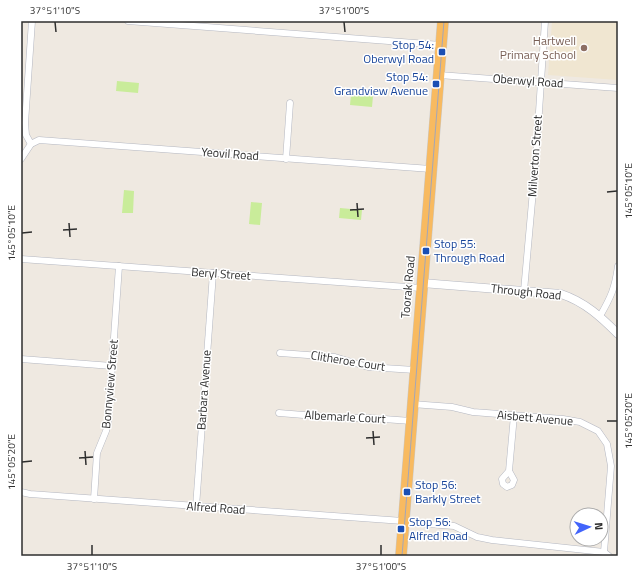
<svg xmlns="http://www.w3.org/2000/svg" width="639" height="577" font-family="'Titillium Web',sans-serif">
	<rect width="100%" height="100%" fill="#efe9e1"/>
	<!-- education -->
	<polygon fill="#f0e6d1" points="552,21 618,21 618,80 548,75"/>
	<!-- pitch -->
	<g fill="#c9ec9a">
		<polygon points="117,81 139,83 138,93 116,91"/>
		<polygon points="351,95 373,96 372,107 350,105"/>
		<polygon points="124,190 134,191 133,213 122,213"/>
		<polygon points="251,202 262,203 260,225 249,224"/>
		<polygon points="340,208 362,210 361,220 339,218"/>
	</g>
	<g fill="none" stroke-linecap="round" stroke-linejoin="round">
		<!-- minor casing -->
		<g stroke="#b4b7c1" stroke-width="7">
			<g id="minor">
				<polyline points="128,21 441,45"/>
				<polyline points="439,75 618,88"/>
				<polyline points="31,144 26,135 25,123 32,21"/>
				<polyline points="21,159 31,144 39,140 431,169"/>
				<polyline points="286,159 290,103"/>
				<polyline points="21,259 421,288"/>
				<polyline points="524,291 536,157 545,21"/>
				<path d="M600 316C611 297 615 288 618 266"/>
				<polyline points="280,353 335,357 368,367 415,370"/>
				<polyline points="21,359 112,366"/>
				<polyline points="412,404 452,407 473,412 563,419 580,422 598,431 607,444 611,466 604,552 609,556"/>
				<polyline points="279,413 341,418 370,418 411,421"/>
				<polyline points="509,471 502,479 503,484 507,487 512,485 514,480 509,471 514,415"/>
				<polyline points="21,492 30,494 403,521"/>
				<polyline points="94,499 97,453 106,431 108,423 119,266"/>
				<polyline points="196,507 213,273"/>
				<polyline points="403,522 454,526 477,537 492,540 604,552"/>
			</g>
		</g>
		<!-- tertiary casing -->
		<g stroke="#b4b7c1" stroke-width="9">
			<path id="tertiary" d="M422 283 561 294C585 302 601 317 618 334"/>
		</g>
		<!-- trunk casing -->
		<g stroke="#c9c9c9" stroke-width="12">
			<polyline id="trunk" points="401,556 443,21"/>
		</g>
		<!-- minor -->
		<use href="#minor" stroke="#fff" stroke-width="6"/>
		<!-- tertiary -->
		<use href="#tertiary" stroke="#fff" stroke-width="8"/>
		<!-- trunk -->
		<use href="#trunk" stroke="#f8ba60" stroke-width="11"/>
		<!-- tram -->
		<polyline stroke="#a3a6b8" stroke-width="1" points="402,556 444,21"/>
	</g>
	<!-- ticks -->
	<path fill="none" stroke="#2e2e2e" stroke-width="1.5" d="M55 22 56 32M344 22 345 32M607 192 617 191M357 203 358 217M350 210 364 209M69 223 70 237M63 230 77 229M22 233 32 232M607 421H617M373 431 374 445M366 438 380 437M85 451 86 465M79 458 93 457M22 462 32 461M92 545V555M381 545V555"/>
	<!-- markers -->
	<circle fill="#8d6e63" stroke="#fff" stroke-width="1.5" cx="584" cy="48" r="4"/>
	<g fill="#1a4fb4" stroke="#fff" stroke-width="1.5">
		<rect x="438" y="48" width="8" height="8" rx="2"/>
		<rect x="432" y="80" width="8" height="8" rx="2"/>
		<rect x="422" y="247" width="8" height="8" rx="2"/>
		<rect x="403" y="488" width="8" height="8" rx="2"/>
		<rect x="397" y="525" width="8" height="8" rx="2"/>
	</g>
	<g text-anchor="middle" stroke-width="3" stroke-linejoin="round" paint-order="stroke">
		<!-- education labels -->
		<g font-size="12" fill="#785e54" stroke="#fff" text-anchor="end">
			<text x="576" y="45">Hartwell<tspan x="576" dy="14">Primary School</tspan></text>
		</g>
		<!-- transit labels -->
		<g font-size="12" fill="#164399" stroke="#fff" text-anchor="start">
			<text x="434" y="49" text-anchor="end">Stop 54:<tspan x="434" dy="14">Oberwyl Road</tspan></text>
			<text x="428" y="81" text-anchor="end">Stop 54:<tspan x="428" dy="14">Grandview Avenue</tspan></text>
			<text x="434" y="248">Stop 55:<tspan x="434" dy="14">Through Road</tspan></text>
			<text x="415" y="489">Stop 56:<tspan x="415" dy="14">Barkly Street</tspan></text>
			<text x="409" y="526">Stop 56:<tspan x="409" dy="14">Alfred Road</tspan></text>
		</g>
		<!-- street labels -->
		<g font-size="12" fill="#2e2e2e" stroke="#fff">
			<text transform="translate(528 81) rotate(4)" y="4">Oberwyl Road</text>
			<text transform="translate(230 154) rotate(4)" y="4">Yeovil Road</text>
			<text transform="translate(535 156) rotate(-86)" y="4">Milverton Street</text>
			<text transform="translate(221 274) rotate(4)" y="4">Beryl Street</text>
			<text transform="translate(408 287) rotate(-85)" y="4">Toorak Road</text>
			<text transform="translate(526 292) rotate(6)" y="4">Through Road</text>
			<text transform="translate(348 361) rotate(9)" y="4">Clitheroe Court</text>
			<text transform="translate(110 384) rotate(-85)" y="4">Bonnyview Street</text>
			<text transform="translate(204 390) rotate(-86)" y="4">Barbara Avenue</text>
			<text transform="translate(345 417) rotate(3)" y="4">Albemarle Court</text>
			<text transform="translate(535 418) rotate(5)" y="4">Aisbett Avenue</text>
			<text transform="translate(216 508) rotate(4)" y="4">Alfred Road</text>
		</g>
	</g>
	<!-- border -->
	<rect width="639" height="577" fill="none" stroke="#ffffff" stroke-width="44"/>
	<!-- north arrow -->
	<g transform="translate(589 527) rotate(86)"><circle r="19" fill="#ffffff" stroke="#ababab"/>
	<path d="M0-3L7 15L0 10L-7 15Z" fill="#4264fb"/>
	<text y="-6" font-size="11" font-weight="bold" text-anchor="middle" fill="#2e2e2e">N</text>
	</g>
	<rect x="22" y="22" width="595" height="533" fill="none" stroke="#2e2e2e" stroke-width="1.5"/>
	<g font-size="10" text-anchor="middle" fill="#2e2e2e">
		<text x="55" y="14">37°51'10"S</text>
		<text x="344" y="14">37°51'00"S</text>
		<text transform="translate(628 191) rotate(-90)" y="4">145°05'10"E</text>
		<text transform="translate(11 233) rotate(-90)" y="4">145°05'10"E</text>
		<text transform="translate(628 421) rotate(-90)" y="4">145°05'20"E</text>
		<text transform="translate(11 462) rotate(-90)" y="4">145°05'20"E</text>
		<text x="92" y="570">37°51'10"S</text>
		<text x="381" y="570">37°51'00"S</text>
	</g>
</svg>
